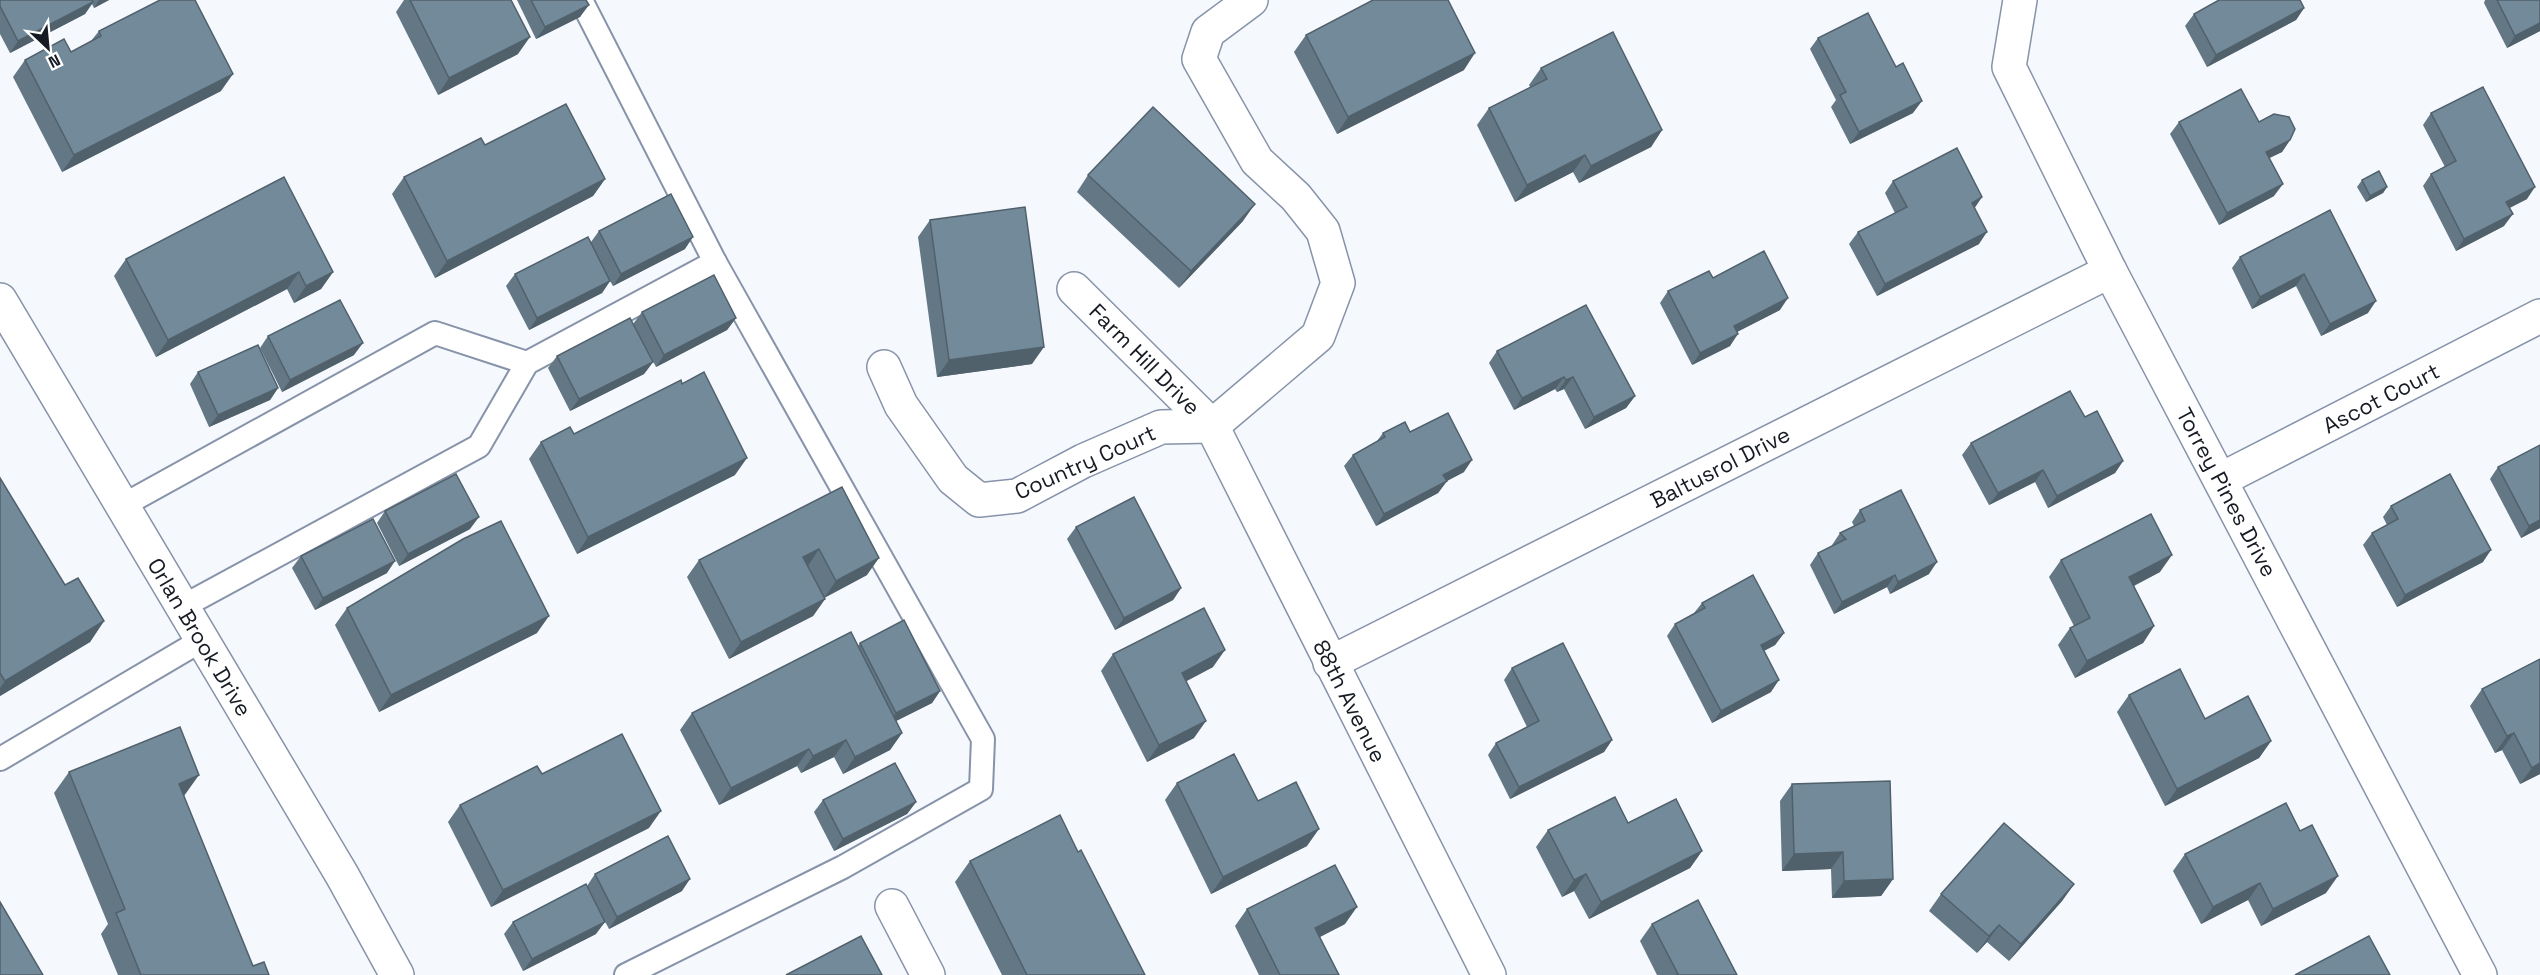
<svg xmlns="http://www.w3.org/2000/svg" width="2540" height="975" font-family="'Space Grotesk',sans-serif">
	<rect width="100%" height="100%" fill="#f5f8fd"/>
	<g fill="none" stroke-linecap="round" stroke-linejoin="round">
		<!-- service casing -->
		<g stroke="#8793a9" stroke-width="26">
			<g id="service">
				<polyline points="122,506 435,333 527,363"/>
				<polyline points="182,607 479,446 527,363 715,262 581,0"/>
				<polyline points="0,759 202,640"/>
				<polyline points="626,975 843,867 981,789 983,739 715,262"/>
			</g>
		</g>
		<!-- minor casing -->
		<g stroke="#8793a9" stroke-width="36">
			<g id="minor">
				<polyline points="2020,0 2009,67 2110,271 2480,975"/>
				<polyline points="1074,289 1212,426 1318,336 1338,283 1323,231 1296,197 1257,161 1199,59 1208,32 1251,0"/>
				<polyline points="0,300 342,875 397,975"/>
				<polyline points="884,367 901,405 953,479 979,500 1017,496 1083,461 1161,427 1212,426 1489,975"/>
				<polyline points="2222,479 2540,316"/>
				<polyline points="1330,663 2110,271"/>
				<polyline points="892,906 928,975"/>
			</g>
		</g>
		<!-- service -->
		<use href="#service" stroke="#fff" stroke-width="22"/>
		<!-- minor -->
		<use href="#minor" stroke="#fff" stroke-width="33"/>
	</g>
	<!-- wall -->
	<g fill="#637784">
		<polygon points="0,0 109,0 94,8 92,4 85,14 10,53 0,34"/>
		<polygon points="404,0 511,0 518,54 438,95 396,12"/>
		<polygon points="517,0 586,0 580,17 536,39"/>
		<polygon points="2485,0 2540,0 2540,31 2507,48 2484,3"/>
		<polygon points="2304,8 2296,20 2207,67 2185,26 2194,14"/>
		<polygon points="99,31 221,91 62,172 13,77 25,60 71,52 91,41"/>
		<polygon points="1306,35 1464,70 1337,134 1294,52"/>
		<polygon points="1818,38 1896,67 1913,113 1850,144 1831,107 1836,100 1810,49"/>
		<polygon points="1541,68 1662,130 1651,147 1579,183 1573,172 1515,202 1477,125 1489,108 1530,87 1529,85"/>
		<polygon points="2431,113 2527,199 2509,208 2504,226 2456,251 2423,186 2431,174 2445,167 2423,125"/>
		<polygon points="2179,122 2259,122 2290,140 2282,152 2269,158 2274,196 2219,225 2170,134"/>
		<polygon points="1088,175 1243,221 1179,288 1077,192"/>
		<polygon points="404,177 605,179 593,196 435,278 392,194"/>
		<polygon points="2362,180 2387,187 2383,193 2366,202 2357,187"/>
		<polygon points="1893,181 1982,197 1974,208 1979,244 1877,296 1849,244 1858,232 1895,213 1885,193"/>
		<polygon points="2330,210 2368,313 2321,336 2296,286 2252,309 2232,268 2240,257"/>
		<polygon points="930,220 1032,364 937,377 918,237"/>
		<polygon points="599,231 685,249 613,286 610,281 602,293 529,330 506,286 515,274 591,242"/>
		<polygon points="126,259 333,272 321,289 294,303 287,289 156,357 114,276"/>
		<polygon points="1713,278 1780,310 1737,332 1730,346 1692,365 1660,303 1668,291"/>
		<polygon points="642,312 736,318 727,330 656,367 636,329 653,362 644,374 570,411 548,368 557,356 633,324"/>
		<polygon points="268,336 354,355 282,392 260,348"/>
		<polygon points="1497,351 1635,396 1626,408 1585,429 1564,389 1557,392 1555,389 1514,410 1489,363"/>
		<polygon points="198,372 278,388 270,400 209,427 190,384"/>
		<polygon points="682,384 735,475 577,554 529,459 541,442 574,434"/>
		<polygon points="2085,417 2123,461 2115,473 2048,508 2035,482 1989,505 1962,455 1971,443"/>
		<polygon points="1410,432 1464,472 1447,481 1438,493 1376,526 1344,466 1353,455 1377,441 1383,433"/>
		<polygon points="2540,445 2540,528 2521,538 2490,479 2498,467"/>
		<polygon points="0,478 65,585 104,621 90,642 0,696"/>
		<polygon points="842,487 867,575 824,598 825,599 813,616 729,659 687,577 699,560"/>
		<polygon points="2391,506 2483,562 2397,607 2363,545 2372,533 2387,525 2383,517"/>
		<polygon points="1860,510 1929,574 1890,594 1887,587 1834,614 1810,565 1818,553 1833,546 1832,545 1840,533 1854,526 1852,522"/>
		<polygon points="385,511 470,529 399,566 377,523"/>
		<polygon points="1076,527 1181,588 1173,600 1115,630 1067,539"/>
		<polygon points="301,556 387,573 315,610 292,568"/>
		<polygon points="2061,560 2160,572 2134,586 2154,626 2143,643 2075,678 2058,645 2070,628 2074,626 2049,577"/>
		<polygon points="1702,603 1784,633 1775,645 1764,651 1771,692 1712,723 1667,636 1675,624 1694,613"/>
		<polygon points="347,608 537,633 379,712 335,625"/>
		<polygon points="860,643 940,691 932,703 896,721 902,733 890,750 843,774 834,757 801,773 797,766 719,805 680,730 692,713 858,646"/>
		<polygon points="1113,654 1213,667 1186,681 1194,738 1147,762 1101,671"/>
		<polygon points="2540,659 2540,774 2520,784 2502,750 2495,753 2470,706 2482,689"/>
		<polygon points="1512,668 1612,740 1604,752 1510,799 1488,755 1496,743 1527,727 1504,680"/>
		<polygon points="2129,695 2205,719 2271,741 2259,758 2165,806 2117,712"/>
		<polygon points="69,772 184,796 253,966 269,975 118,975 101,934 108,924 54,793"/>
		<polygon points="1177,783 1258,801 1307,846 1211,894 1165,800"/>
		<polygon points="1792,784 1893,879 1881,896 1832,898 1831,869 1782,871 1780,801"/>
		<polygon points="823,800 916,802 907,814 834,851 814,812"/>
		<polygon points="460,805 649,828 491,907 448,822"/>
		<polygon points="1628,823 1702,851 1690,868 1589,919 1574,891 1562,897 1536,847 1548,830"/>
		<polygon points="1078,852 1145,975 1002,975 955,882 970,861"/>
		<polygon points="2185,854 2326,893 2261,926 2248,900 2201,924 2173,871"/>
		<polygon points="595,874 682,891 609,929 597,906 596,934 523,971 504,934 513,922 587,886"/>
		<polygon points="2074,884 2062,901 2009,961 1987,942 1977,953 1929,911 1941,894"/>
		<polygon points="1247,909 1345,924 1320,937 1339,975 1259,975 1235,926"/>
		<polygon points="1652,924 1737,975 1657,975 1640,941"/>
	</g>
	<!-- shaded-wall -->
	<g fill="#50616c">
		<polygon points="99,0 109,0 94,8"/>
		<polygon points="93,2 85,14 10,53 18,41"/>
		<polygon points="589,5 580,17 536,39 545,27"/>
		<polygon points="2304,8 2296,20 2207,67 2216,55"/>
		<polygon points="2540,23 2540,31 2507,48 2515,36"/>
		<polygon points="530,37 518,54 438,95 449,78"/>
		<polygon points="1475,53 1464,70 1337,134 1348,117"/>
		<polygon points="233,74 221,91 62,172 74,155"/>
		<polygon points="1922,101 1913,113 1850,144 1859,132"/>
		<polygon points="1662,130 1651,147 1579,183 1591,166"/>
		<polygon points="2290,140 2282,152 2257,164 2266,152"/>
		<polygon points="1585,155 1573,172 1515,202 1527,185"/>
		<polygon points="605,179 593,196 435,278 447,261"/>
		<polygon points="2283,184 2274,196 2219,225 2227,213"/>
		<polygon points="2387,187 2383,193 2366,202 2370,196"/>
		<polygon points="2535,187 2527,199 2498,214 2506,202"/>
		<polygon points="1982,197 1974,209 1972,203"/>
		<polygon points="1255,204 1243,221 1179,288 1191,271"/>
		<polygon points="2513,214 2504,226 2456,251 2464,239"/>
		<polygon points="1987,232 1979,244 1877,296 1885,284"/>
		<polygon points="693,237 685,249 613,286 621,274"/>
		<polygon points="299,272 287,289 156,357 168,340"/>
		<polygon points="333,272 321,289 294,303 306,286"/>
		<polygon points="2304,274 2296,286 2252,309 2260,297"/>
		<polygon points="610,281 602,293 529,330 537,318"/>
		<polygon points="1788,298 1780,310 1725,338 1734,326"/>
		<polygon points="2376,301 2368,313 2321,336 2330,324"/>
		<polygon points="736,318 727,330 656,367 664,355"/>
		<polygon points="1738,334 1730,346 1692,365 1700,353"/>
		<polygon points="363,343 354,355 282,392 290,380"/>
		<polygon points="1044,347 1032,364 937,377 949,360"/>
		<polygon points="653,362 644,374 570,411 579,399"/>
		<polygon points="1564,377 1555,389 1514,410 1522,398"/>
		<polygon points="1573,377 1564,389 1557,392 1566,380"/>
		<polygon points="278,388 270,400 209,427 218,415"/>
		<polygon points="1635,396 1626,408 1585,429 1594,417"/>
		<polygon points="747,458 735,475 577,554 588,537"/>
		<polygon points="1472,460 1464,472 1435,487 1443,475"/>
		<polygon points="2123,461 2115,473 2048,508 2057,496"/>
		<polygon points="2043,470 2035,482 1989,505 1998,493"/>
		<polygon points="1447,481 1438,493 1376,526 1384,514"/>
		<polygon points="479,517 470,529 399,566 408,554"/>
		<polygon points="2540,520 2540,528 2521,538 2529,526"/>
		<polygon points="819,549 808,566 803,557"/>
		<polygon points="2491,550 2483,562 2397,607 2405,595"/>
		<polygon points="2172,555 2160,572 2117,594 2129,577"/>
		<polygon points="879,558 867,575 824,598 836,581"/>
		<polygon points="395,561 387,573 315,610 323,598"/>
		<polygon points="1937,562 1929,574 1890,594 1898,582"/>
		<polygon points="1895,575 1887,587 1834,614 1842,602"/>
		<polygon points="1181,588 1173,600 1115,630 1124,618"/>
		<polygon points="825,599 813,616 729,659 741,642"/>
		<polygon points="549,616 537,633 379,712 391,695"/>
		<polygon points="104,621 90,642 0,696 0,688 5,681"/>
		<polygon points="2154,626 2143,643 2075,678 2087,661"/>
		<polygon points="1784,633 1775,645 1752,657 1761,645"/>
		<polygon points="1225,650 1213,667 1170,690 1182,673"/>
		<polygon points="1779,680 1771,692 1712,723 1721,711"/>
		<polygon points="940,691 932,703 888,725 896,713"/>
		<polygon points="1206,721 1194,738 1147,762 1159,745"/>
		<polygon points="902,733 890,750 843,774 855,757"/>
		<polygon points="2514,733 2502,750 2495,753 2507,736"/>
		<polygon points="846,740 834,757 801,773 813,756"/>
		<polygon points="1612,740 1604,752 1510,799 1519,787"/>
		<polygon points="2271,741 2259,758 2165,806 2177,789"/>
		<polygon points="809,749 797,766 719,805 731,788"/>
		<polygon points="2540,763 2540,774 2520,784 2532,768"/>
		<polygon points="199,775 184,796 179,784"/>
		<polygon points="916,802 907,814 834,851 843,839"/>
		<polygon points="661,811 649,828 491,907 503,890"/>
		<polygon points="1319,829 1307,846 1211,894 1223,877"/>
		<polygon points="1702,851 1690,868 1589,919 1601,902"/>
		<polygon points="1843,852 1831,869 1782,871 1794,854"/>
		<polygon points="1586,874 1574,891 1562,897 1574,880"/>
		<polygon points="2338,876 2326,893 2261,926 2273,909"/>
		<polygon points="690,879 682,891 609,929 617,917"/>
		<polygon points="1893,879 1881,896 1832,898 1844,881"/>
		<polygon points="2260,883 2248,900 2201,924 2213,907"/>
		<polygon points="2074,884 2062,901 2009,961 2021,944"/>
		<polygon points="1357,907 1345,924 1304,945 1315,928"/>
		<polygon points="605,922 596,934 523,971 532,959"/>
		<polygon points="1999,925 1987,942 1977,953 1989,936"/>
	</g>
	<!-- building -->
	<g fill="#738a9a" stroke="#50616c" stroke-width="1.5">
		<polygon points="0,0 92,0 93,2 18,41 0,6"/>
		<polygon points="160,0 195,0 233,74 74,155 25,60 64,39 71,52 101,36 99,31"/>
		<polygon points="410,0 511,0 530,37 449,78"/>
		<polygon points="531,0 586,0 589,5 545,27"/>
		<polygon points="1373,0 1448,0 1475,53 1348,117 1306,35"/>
		<polygon points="2219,0 2300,0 2304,8 2216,55 2194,14"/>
		<polygon points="2497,0 2540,0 2540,23 2515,36"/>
		<polygon points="1868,13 1896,67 1903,63 1922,101 1859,132 1840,95 1846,92 1818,38"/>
		<polygon points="1613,32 1662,130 1591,166 1585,155 1527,185 1489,108 1547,79 1541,68"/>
		<polygon points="2483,87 2535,187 2506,202 2513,214 2464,239 2431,174 2456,161 2431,113"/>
		<polygon points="2241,89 2259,122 2274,114 2289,117 2295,129 2290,140 2266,152 2283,184 2227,213 2179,122"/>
		<polygon points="566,104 605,179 447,261 404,177 481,138 485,145"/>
		<polygon points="1153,107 1255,204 1191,271 1088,175"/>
		<polygon points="1957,148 1982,197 1972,203 1987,232 1885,284 1858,232 1907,207 1893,181"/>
		<polygon points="2379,171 2387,187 2370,196 2362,180"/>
		<polygon points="284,177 333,272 306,286 299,272 168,340 126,259"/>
		<polygon points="671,194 693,237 621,274 599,231"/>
		<polygon points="1025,207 1044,347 949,360 930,220"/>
		<polygon points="2330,210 2376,301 2330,324 2304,274 2260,297 2240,257"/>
		<polygon points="588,237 610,281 537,318 515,274"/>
		<polygon points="1764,251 1788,298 1734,326 1738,334 1700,353 1668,291 1709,271 1713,278"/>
		<polygon points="714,275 736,318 664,355 642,312"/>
		<polygon points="340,300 363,343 290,380 268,336"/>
		<polygon points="1586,305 1635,396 1594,417 1573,377 1566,380 1564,377 1522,398 1497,351"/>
		<polygon points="630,318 653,362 579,399 557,356"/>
		<polygon points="258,345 278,388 218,415 198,372"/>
		<polygon points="704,372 747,458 588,537 541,442 570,427 574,434 681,380 682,384"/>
		<polygon points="2070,391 2085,417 2097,411 2123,461 2057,496 2043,470 1998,493 1971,443"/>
		<polygon points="1448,413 1472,460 1443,475 1447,481 1384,514 1353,455 1385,437 1383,433 1405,422 1410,432"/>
		<polygon points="2540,445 2540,520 2529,526 2498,467"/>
		<polygon points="456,474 479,517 408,554 385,511"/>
		<polygon points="2450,474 2491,550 2405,595 2372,533 2398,519 2391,506"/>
		<polygon points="0,478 65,585 78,578 104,621 5,681 0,673"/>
		<polygon points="842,487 879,558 836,581 819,549 803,557 825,599 741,642 699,560"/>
		<polygon points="1901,490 1937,562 1898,582 1895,575 1842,602 1818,553 1846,539 1840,533 1865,521 1860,510"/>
		<polygon points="1134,497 1181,588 1124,618 1076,527"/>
		<polygon points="2151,514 2172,555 2129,577 2154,626 2087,661 2070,628 2090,618 2061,560"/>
		<polygon points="373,519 395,561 323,598 301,556"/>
		<polygon points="501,521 549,616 391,695 347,608 463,539"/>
		<polygon points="1753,575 1784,633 1761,645 1779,680 1721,711 1675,624 1705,608 1702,603"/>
		<polygon points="1204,608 1225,650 1182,673 1206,721 1159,745 1113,654"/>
		<polygon points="904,620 940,691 896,713 860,643"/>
		<polygon points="851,632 902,733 855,757 846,740 813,756 809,749 731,788 692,713"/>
		<polygon points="1563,643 1612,740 1519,787 1496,743 1539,721 1512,668"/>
		<polygon points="2540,659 2540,763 2532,768 2514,733 2507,736 2482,689"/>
		<polygon points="2180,669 2205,719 2248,696 2271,741 2177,789 2129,695"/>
		<polygon points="180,727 199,775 179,784 253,966 264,962 269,975 141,975 116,913 125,909 69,772"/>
		<polygon points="622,734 661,811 503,890 460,805 537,766 542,774"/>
		<polygon points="1234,754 1258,801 1296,782 1319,829 1223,877 1177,783"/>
		<polygon points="895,763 916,802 843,839 823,800"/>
		<polygon points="1890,781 1893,879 1844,881 1843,852 1794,854 1792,784"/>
		<polygon points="1615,797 1628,823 1676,799 1702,851 1601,902 1586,874 1574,880 1548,830"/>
		<polygon points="2286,803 2300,831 2312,825 2338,876 2273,909 2260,883 2213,907 2185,854"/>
		<polygon points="1060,815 1078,852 1081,850 1145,975 1027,975 970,861"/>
		<polygon points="2004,823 2074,884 2021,944 1999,925 1989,936 1941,894"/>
		<polygon points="668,836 690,879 617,917 595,874"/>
		<polygon points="1335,865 1357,907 1315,928 1339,975 1280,975 1247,909"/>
		<polygon points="586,884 605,922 532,959 513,922"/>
		<polygon points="1698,900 1737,975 1676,975 1678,974 1652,924"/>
		<polygon points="0,902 43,975 0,975"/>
		<polygon points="861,936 882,975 786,975"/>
		<polygon points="2369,936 2390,975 2295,975"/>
	</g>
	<g text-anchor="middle" stroke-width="4.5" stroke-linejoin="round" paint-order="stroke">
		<!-- street labels -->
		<g font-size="22" fill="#161a23" stroke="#fff">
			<text transform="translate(1145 359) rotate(45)" y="8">Farm Hill Drive</text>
			<text transform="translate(2381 398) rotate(-27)" y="8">Ascot Court</text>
			<text transform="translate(1085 462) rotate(-24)" y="8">Country Court</text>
			<text transform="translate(1720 467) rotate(-27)" y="8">Baltusrol Drive</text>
			<text transform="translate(2227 492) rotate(62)" y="8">Torrey Pines Drive</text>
			<text transform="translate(200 637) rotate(59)" y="8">Orlan Brook Drive</text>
			<text transform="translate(1350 701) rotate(63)" y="8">88th Avenue</text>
		</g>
	</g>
	<!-- north arrow -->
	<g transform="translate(48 48) rotate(154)" stroke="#ffffff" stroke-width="4.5" paint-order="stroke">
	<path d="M0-4.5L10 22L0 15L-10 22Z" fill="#161a23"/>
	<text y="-9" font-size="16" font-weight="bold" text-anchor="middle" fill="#161a23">N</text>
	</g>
</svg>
